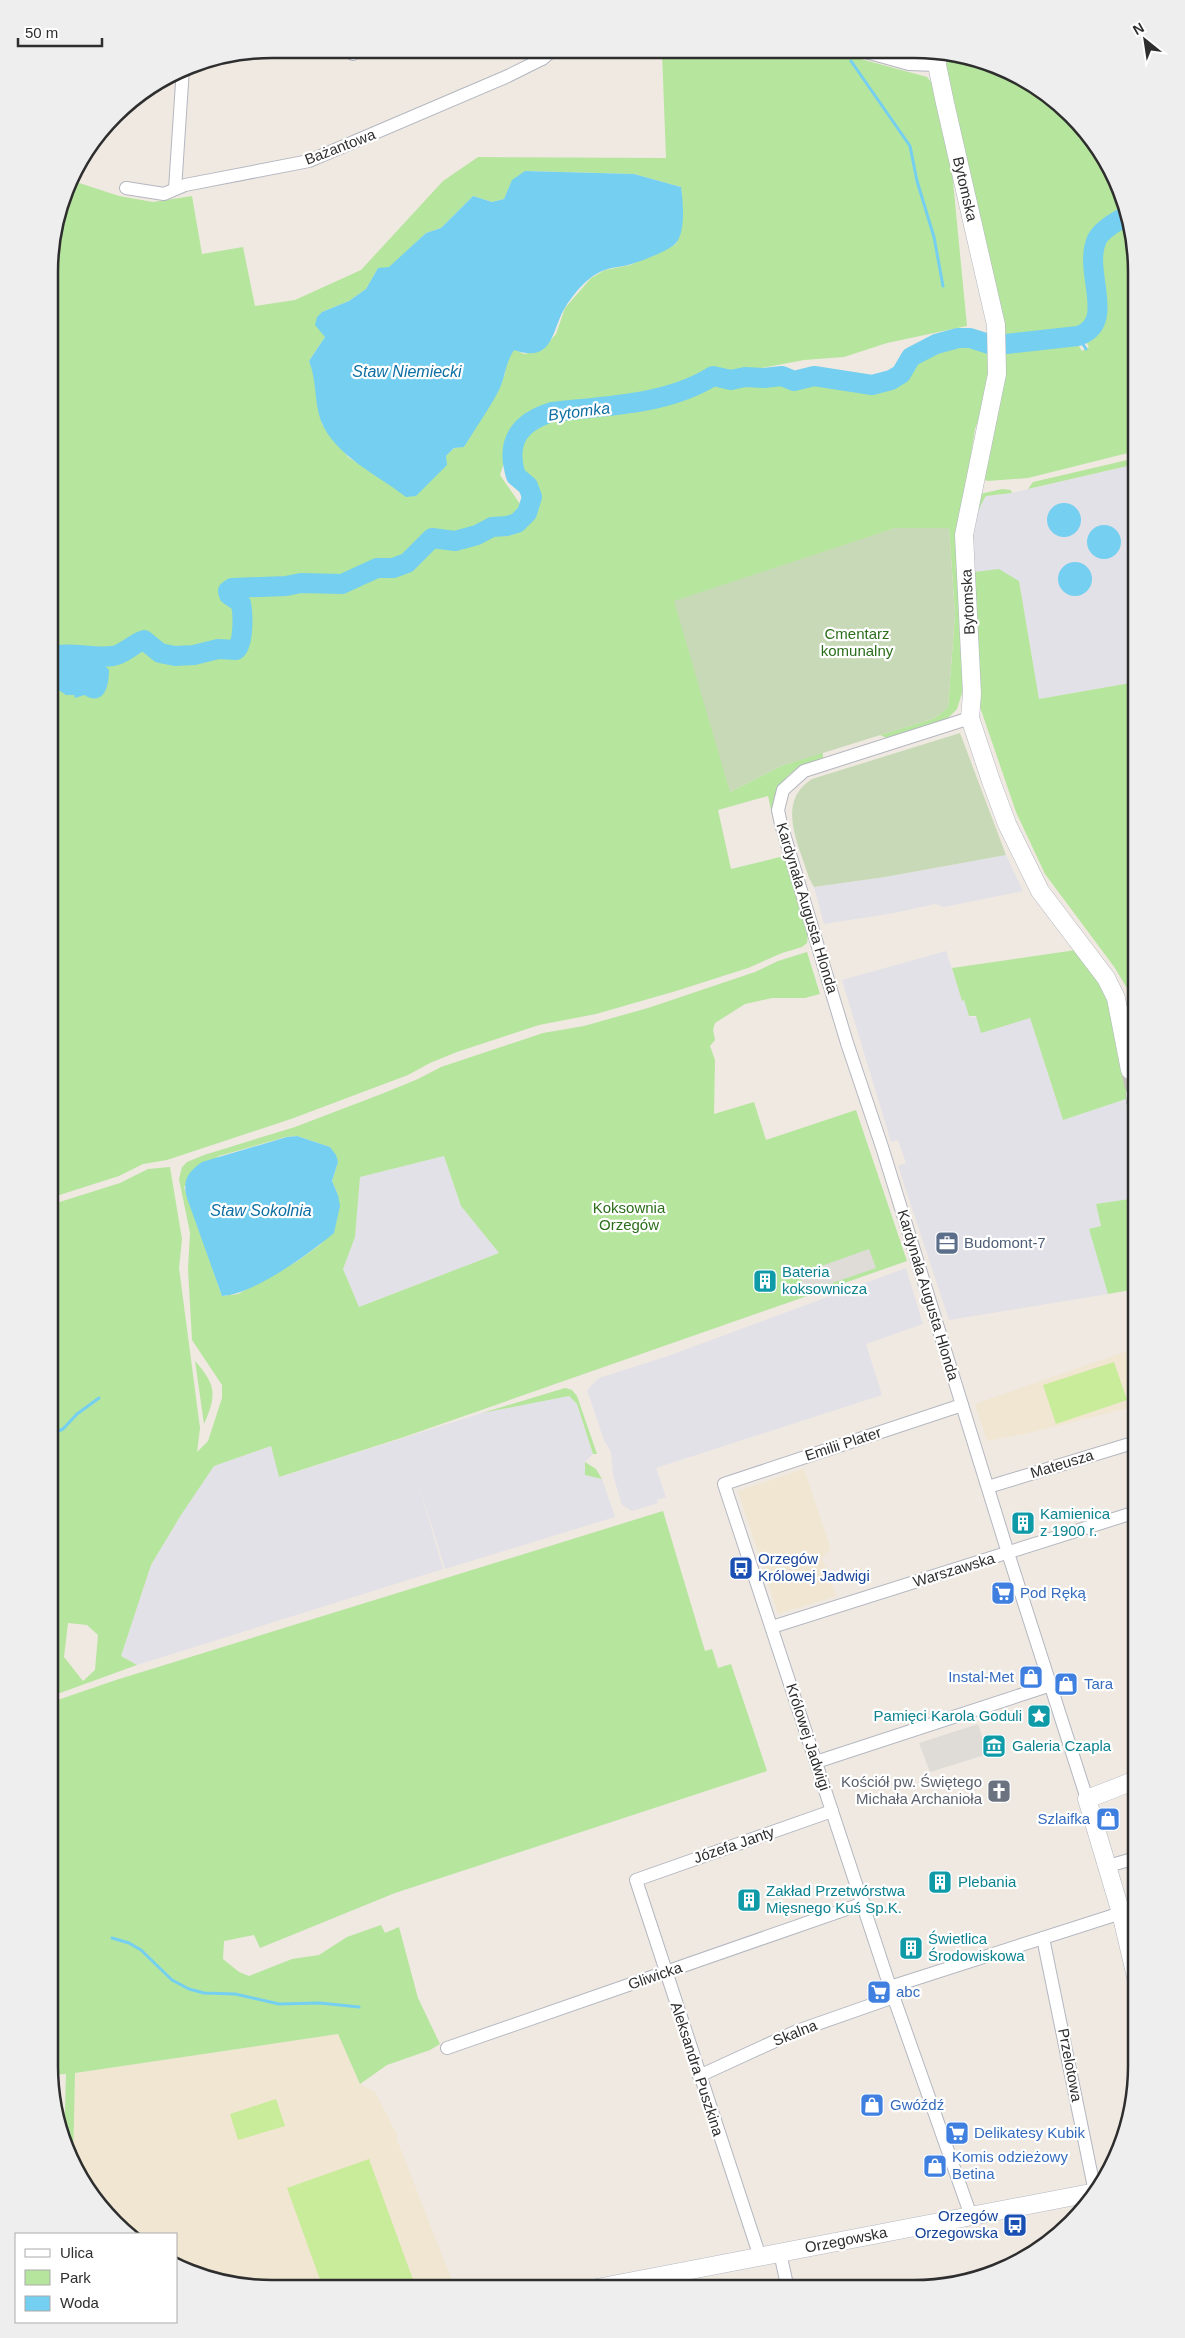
<svg xmlns="http://www.w3.org/2000/svg" width="1185" height="2338" font-family="Arial,sans-serif">
	<rect width="100%" height="100%" fill="#efe9e1"/>
	<!-- industrial -->
	<g fill="#e3e1e8">
		<polygon points="1136,464 1136,682 1039,699 1019,581 975,573 973,542 978,508 986,496 1012,493"/>
		<polygon points="1006,855 1023,891 944,907 935,904 894,913 824,924 814,887 885,877"/>
		<polygon points="946,951 962,1000 964,1000 970,1017 1030,1018 1063,1120 1129,1098 1136,1143 1136,1198 1096,1204 1101,1227 1089,1229 1108,1294 949,1320 898,1166 906,1163 898,1140 891,1142 842,980"/>
		<polygon points="444,1156 461,1206 499,1253 359,1307 343,1269 355,1237 360,1177"/>
		<polygon points="906,1268 923,1324 866,1344 882,1395 656,1468 666,1497 657,1500 658,1503 632,1511 622,1505 613,1475 611,1452 604,1440 587,1390 599,1378 668,1356"/>
		<polygon points="569,1396 577,1404 593,1454 585,1462 585,1475 602,1479 615,1517 445,1569 417,1479 443,1569 137,1665 121,1656 151,1565 181,1515 214,1466 271,1446 280,1477 482,1413"/>
	</g>
	<!-- education -->
	<g fill="#f0e6d1">
		<polygon points="1136,1348 1136,1406 1029,1433 987,1441 975,1404"/>
		<polygon points="804,1469 831,1550 827,1552 822,1558 836,1596 778,1614 738,1491"/>
		<polygon points="338,2034 360,2084 375,2092 397,2135 397,2140 455,2288 242,2287 176,2267 176,2234 125,2234 86,2190 73,2164 75,2073"/>
	</g>
	<!-- green -->
	<g fill="#b6e59e" fill-rule="evenodd">
		<path d="M646 51 835 52 927 77 932 83 951 161 967 326 887 343 844 357 804 360 692 381 643 394 566 404 517 421 500 475 531 520C544 502 541 486 521 476 518 465 518 454 520 442 527 404 585 417 613 412 647 406 684 396 714 379L728 383 744 380 757 382 781 379 786 383H795L820 379 869 389 884 387 893 382 907 372 915 358 947 343 970 342 991 349 992 363 983 408 975 429 959 531 963 690 957 709 946 720 889 739 880 735 935 718 948 707 955 614 949 528H895L824 553 730 792 781 766 823 752V759C788 770 774 780 773 819L768 796 718 810 731 869 784 856 808 934 807 943 802 947 782 953 748 968 676 991 596 1014 539 1025 457 1052 430 1063 408 1075 291 1119 167 1160 143 1164 119 1176 50 1198 51 243 70 180 119 196 153 202 192 196 202 254 243 247 255 306 295 300 361 270 443 181 478 157 666 158 662 52ZM525 171 634 174 681 187 683 212 676 244 630 265 605 270 591 278 565 308 556 334 542 350 524 354 514 349 506 363 505 374 464 447C461 447 458 447 455 448 447 451 424 486 416 496L387 482 348 457 322 424 314 373 309 361 325 337 321 330 322 312 349 301 366 289 378 268H389L426 233 441 228 473 196 492 202 504 199 512 181Z"/>
		<path d="M942 53C997 53 1071 103 1099 149 1109 165 1116 183 1125 200L1126 209C1112 216 1098 225 1091 240 1079 263 1106 317 1081 329L1003 341Z"/>
		<polygon points="1128,219 1136,272 1136,451 1028,478 987,481 984,479 983,471 988,462 988,445 1001,349 1071,341 1077,343 1082,351 1089,347 1084,338 1092,335 1102,317 1096,265 1099,245 1109,229"/>
		<polygon points="1136,458 1136,464 1028,489 1033,482"/>
		<path d="M1002 489 1011 490 1012 493 986 496C971 519 973 546 974 572L999 569 1019 581 1039 699 1136 682V989L1128 990 1115 968 1045 874 1016 812 979 704 968 551 980 494Z"/>
		<polygon points="1076,950 1095,973 1110,1003 1129,1098 1063,1120 1030,1018 981,1033 976,1016 969,1016 964,1000 962,1001 952,968"/>
		<path d="M807 952 820 994 805 998H772L745 1004 715 1023 713 1030 715 1040 710 1046 715 1060 714 1114 754 1102 766 1140 856 1110 907 1261 404 1437 279 1477 271 1446 214 1466 181 1515 151 1565 121 1656 137 1665 49 1697 50 1205 120 1183 148 1169 170 1167 182 1239 179 1268 200 1428 197 1452 208 1441 222 1398V1385L192 1340 188 1269 190 1233 179 1179 182 1167 187 1162 204 1155 295 1127 384 1093 418 1079 441 1067 543 1033 584 1026 648 1008 755 972 778 961ZM297 1136 330 1147 338 1162 332 1181 338 1195 321 1244 296 1262 238 1294 222 1296 184 1187 219 1156 286 1137ZM444 1156 461 1206 499 1253 359 1307 343 1269 355 1237 360 1177ZM68 1623 87 1625 98 1635 95 1670 83 1681 64 1657Z"/>
		<polygon points="1136,1198 1136,1289 1108,1294 1089,1229 1101,1226 1096,1204"/>
		<path d="M195 1361C216 1385 217 1394 204 1424Z"/>
		<polygon points="565,1388 572,1390 577,1396 597,1454 593,1454 577,1404 569,1396 482,1413"/>
		<polygon points="585,1462 596,1469 602,1479 585,1475"/>
		<path d="M663 1511 705 1651 712 1649 718 1668 731 1664 767 1771 395 1893 260 1948 254 1935 224 1941 223 1959 239 1972 249 1976 292 1959 319 1955 347 1937 381 1925 385 1933 399 1927 418 1998 440 2044 430 2050 387 2065 360 2084 338 2034 75 2073 73 2164 64 2145 66 2074 50 2075C53 1951 49 1827 49 1703L116 1680Z"/>
	</g>
	<!-- cemetery -->
	<g fill="#c8d9b8">
		<polygon points="895,528 949,528 955,614 948,707 935,718 781,766 730,792 674,601"/>
		<path d="M960 733 1006 855 885 877 814 887 809 878C799 845 775 802 812 779Z"/>
	</g>
	<!-- pitch -->
	<g fill="#c9ec9a">
		<polygon points="1114,1362 1127,1400 1056,1424 1043,1385"/>
		<polygon points="276,2099 285,2126 238,2140 230,2114"/>
		<polygon points="369,2159 416,2288 323,2288 287,2188"/>
	</g>
	<!-- plaza -->
	<g fill="#dfdcd8">
		<polygon points="869,1249 876,1268 806,1292 799,1274"/>
		<polygon points="978,1724 988,1754 930,1772 919,1743"/>
	</g>
	<!-- water -->
	<g fill="#75cff0">
		<path d="M525 171 634 174 681 187C683 200 686 232 676 243 669 251 639 262 628 265 620 267 612 267 605 270 589 275 575 292 566 306 551 329 555 364 514 350 505 364 506 375 499 390 489 409 475 429 464 447L454 448 446 456 447 465 416 496 406 497C378 475 335 456 321 421 314 402 317 381 309 361L325 337 315 325 317 317 322 312 349 301 366 289 378 268 389 267 426 233 441 228 473 196 492 202 504 199 512 180Z"/>
		<circle cx="1064" cy="520" r="17"/>
		<circle cx="1104" cy="542" r="17"/>
		<circle cx="1075" cy="579" r="17"/>
		<path d="M111 646 110 660H104L101 662 109 670C109 685 105 707 84 695L75 698 74 695H66L50 684V652C59 649 66 647 75 647 93 648 92 655 111 646Z"/>
		<path d="M297 1136 330 1147 336 1155 338 1162 332 1181 338 1195 340 1206 334 1233C309 1254 254 1294 222 1296L187 1198C182 1180 188 1172 202 1162L287 1137Z"/>
	</g>
	<g fill="none" stroke-linecap="round" stroke-linejoin="round">
		<!-- stream -->
		<g stroke="#75cff0" stroke-width="3">
			<polyline points="851,61 910,146 917,181 934,237 943,286"/>
			<polyline points="1078,336 1086,349"/>
			<polyline points="49,1435 63,1429 77,1414 99,1398"/>
			<polyline points="112,1938 129,1943 141,1950 172,1980 189,1989 204,1993 235,1994 279,2004 320,2003 359,2007"/>
		</g>
		<!-- river -->
		<g stroke="#75cff0" stroke-width="20">
			<path d="M1006 344 1078 336C1118 323 1082 272 1097 239 1103 228 1117 222 1127 215"/>
			<path d="M50 656C73 651 92 659 113 656 123 655 134 643 144 640L160 653 175 656 194 655 218 649 236 650C244 644 243 613 241 603L229 595 228 591 232 588 286 586 301 583 342 584 377 568H393L407 563 432 538 455 541 477 535 492 527 507 526 517 523 527 513 532 497 528 486 516 476C505 441 520 422 552 412 605 406 667 405 713 376L731 380 745 377 764 378 782 376 794 381 814 376 872 385 891 380 901 374 911 357 936 344 958 338H970L992 345"/>
		</g>
		<!-- secondary-tunnel -->
		<polyline stroke="#c8c4bd" stroke-width="18" stroke-dasharray="18 9" stroke-linecap="butt" points="1130,1070 1135,1094"/>
		<!-- street casing -->
		<g stroke="#b4b7c1" stroke-width="14">
			<g id="street">
				<polyline points="350,49 353,54"/>
				<polyline points="526,50 542,59"/>
				<polyline points="866,52 909,64 937,65"/>
				<polyline points="126,188 164,194 185,185 309,161 508,76 542,59 553,50"/>
				<polyline points="175,189 183,68"/>
				<polyline points="970,718 804,771 783,790 778,810 781,824 847,1043 882,1147 1008,1553 1087,1799"/>
				<polyline points="962,1405 724,1484 890,1987 971,2216"/>
				<polyline points="988,1487 1136,1442"/>
				<polyline points="772,1627 1136,1512"/>
				<polyline points="816,1762 1051,1685"/>
				<polyline points="1108,1866 1136,1858"/>
				<polyline points="1043,1938 1095,2192"/>
				<polyline points="890,1987 1121,1913"/>
				<polyline points="447,2048 864,1903"/>
				<polyline points="699,2076 797,2031 894,1997"/>
				<polyline points="780,2253 788,2289"/>
				<polyline points="760,2257 636,1880 832,1811"/>
			</g>
		</g>
		<!-- secondary casing -->
		<g stroke="#b4b7c1" stroke-width="19">
			<g id="secondary">
				<polyline points="938,53 937,65 945,103 996,325 997,374 964,535 972,694 970,718 991,781 1007,824 1040,891 1106,978 1116,998 1130,1070"/>
				<polyline points="1135,1094 1136,1103"/>
				<polyline points="1136,1977 1121,1913 1087,1799 1136,1780"/>
				<polyline points="597,2288 1096,2192"/>
			</g>
		</g>
		<!-- street -->
		<use href="#street" stroke="#fff" stroke-width="12"/>
		<!-- secondary -->
		<use href="#secondary" stroke="#fff" stroke-width="18"/>
	</g>
	<!-- icons -->
	<defs>
		<g id="office-square" transform="scale(1.25)"><rect x="-9" y="-9" width="18" height="18" rx="4" fill="#5c6f8a" stroke="#fff"/><path d="M-6-3h4V-5.5h4V-3h4V5H-6ZM-1-4.5V-3h2v-1.5ZM-6 0V1H6V0Z" fill="#fff"/></g>
		<g id="building-square" transform="scale(1.25)"><rect x="-9" y="-9" width="18" height="18" rx="4" fill="#0f9aa8" stroke="#fff"/><path d="M-4-6H4V6H1V3H-1V6H-4ZM-2.5-4.3h1.7v1.8h-1.7ZM.8-4.3h1.7v1.8H.8ZM-2.5-1h1.7V.8h-1.7ZM.8-1h1.7V.8H.8Z" fill="#fff"/></g>
		<g id="bus-square" transform="scale(1.25)"><rect x="-9" y="-9" width="18" height="18" rx="4" fill="#1a4fb4" stroke="#fff"/><path d="M-5-6H5V4H4V6H2V4H-2V6H-4V4H-5ZM-3.5-4V0h7V-4ZM-3.5 1.2v1.5H-2V1.2ZM2 1.2v1.5H3.5V1.2Z" fill="#fff"/></g>
		<g id="supermarket-square" transform="scale(1.25)"><rect x="-9" y="-9" width="18" height="18" rx="4" fill="#3f7fe0" stroke="#fff"/><path d="M-6-5.5h2.5l.6 2H6L4.5 2H-2.5L-4.4-4H-6ZM-1.5 3.2a1.3 1.3 0 1 0 .1 0ZM3 3.2a1.3 1.3 0 1 0 .1 0Z" fill="#fff"/></g>
		<g id="shop-square" transform="scale(1.25)"><rect x="-9" y="-9" width="18" height="18" rx="4" fill="#3f7fe0" stroke="#fff"/><path d="M-5-2.5h2.3a2.7 3.5 0 0 1 5.4 0H5L5.5 6h-11ZM-1.5-2.5h3a1.5 2.3 0 0 0-3 0Z" fill="#fff"/></g>
		<g id="sight-square" transform="scale(1.25)"><rect x="-9" y="-9" width="18" height="18" rx="4" fill="#0f9aa8" stroke="#fff"/><path d="M0-6L1.8-2.2L6-1.7L2.9 1.2L3.7 5.4L0 3.3L-3.7 5.4L-2.9 1.2L-6-1.7L-1.8-2.2Z" fill="#fff"/></g>
		<g id="museum-square" transform="scale(1.25)"><rect x="-9" y="-9" width="18" height="18" rx="4" fill="#0f9aa8" stroke="#fff"/><path d="M0-6L6-3V-2H-6V-3ZM-5-1h2V3h-2ZM-1-1h2V3h-2ZM3-1h2V3H3ZM-6 4H6V6H-6Z" fill="#fff"/></g>
		<g id="church-square" transform="scale(1.25)"><rect x="-9" y="-9" width="18" height="18" rx="4" fill="#6b7280" stroke="#fff"/><path d="M-1.2-6h2.4v3.5h3.3v2.4h-3.3V6h-2.4V-.1h-3.3v-2.4h3.3Z" fill="#fff"/></g>
	</defs>
	<g fill-rule="evenodd">
		<use href="#office-square" x="947" y="1243"/>
		<use href="#building-square" x="765" y="1281"/>
		<use href="#building-square" x="1023" y="1523"/>
		<use href="#bus-square" x="741" y="1568"/>
		<use href="#supermarket-square" x="1003" y="1593"/>
		<use href="#shop-square" x="1031" y="1677"/>
		<use href="#shop-square" x="1066" y="1684"/>
		<use href="#sight-square" x="1039" y="1716"/>
		<use href="#museum-square" x="994" y="1746"/>
		<use href="#church-square" x="999" y="1791"/>
		<use href="#shop-square" x="1108" y="1819"/>
		<use href="#building-square" x="940" y="1882"/>
		<use href="#building-square" x="749" y="1900"/>
		<use href="#building-square" x="911" y="1948"/>
		<use href="#supermarket-square" x="879" y="1992"/>
		<use href="#shop-square" x="872" y="2105"/>
		<use href="#supermarket-square" x="957" y="2133"/>
		<use href="#shop-square" x="935" y="2166"/>
		<use href="#bus-square" x="1015" y="2225"/>
	</g>
	<g text-anchor="middle" stroke-width="4.5" stroke-linejoin="round" paint-order="stroke">
		<!-- street labels -->
		<g font-size="15" fill="#2e2e2e" stroke="#fff">
			<text transform="translate(340 147) rotate(-21)" y="5">Bażantowa</text>
			<text transform="translate(965 189) rotate(77)" y="5">Bytomska</text>
			<text transform="translate(968 602) rotate(-93)" y="5">Bytomska</text>
			<text transform="translate(807 908) rotate(73)" y="5">Kardynała Augusta Hlonda</text>
			<text transform="translate(928 1295) rotate(73)" y="5">Kardynała Augusta Hlonda</text>
			<text transform="translate(843 1444) rotate(-18)" y="5">Emilii Plater</text>
			<text transform="translate(1062 1464) rotate(-17)" y="5">Mateusza</text>
			<text transform="translate(954 1570) rotate(-17)" y="5">Warszawska</text>
			<text transform="translate(808 1737) rotate(72)" y="5">Królowej Jadwigi</text>
			<text transform="translate(734 1845) rotate(-19)" y="5">Józefa Janty</text>
			<text transform="translate(655 1976) rotate(-19)" y="5">Gliwicka</text>
			<text transform="translate(795 2033) rotate(-22)" y="5">Skalna</text>
			<text transform="translate(1070 2065) rotate(79)" y="5">Przelotowa</text>
			<text transform="translate(697 2069) rotate(72)" y="5">Aleksandra Puszkina</text>
			<text transform="translate(846 2240) rotate(-11)" y="5">Orzegowska</text>
		</g>
		<!-- park labels -->
		<g font-size="15" fill="#2c6e1b" stroke="#fff">
			<text x="857" y="639">Cmentarz<tspan x="857" dy="17">komunalny</tspan></text>
			<text x="629" y="1213">Koksownia<tspan x="629" dy="17">Orzegów</tspan></text>
		</g>
		<!-- service labels -->
		<g font-size="15" fill="#4e5e75" stroke="#fff" text-anchor="start">
			<text x="964" y="1248">Budomont-7</text>
		</g>
		<!-- culture labels -->
		<g font-size="15" fill="#0d838f" stroke="#fff" text-anchor="start">
			<text x="782" y="1277">Bateria<tspan x="782" dy="17">koksownicza</tspan></text>
			<text x="1040" y="1519">Kamienica<tspan x="1040" dy="17">z 1900 r.</tspan></text>
			<text x="1022" y="1721" text-anchor="end">Pamięci Karola Goduli</text>
			<text x="1012" y="1751">Galeria Czapla</text>
			<text x="958" y="1887">Plebania</text>
			<text x="766" y="1896">Zakład Przetwórstwa<tspan x="766" dy="17">Mięsnego Kuś Sp.K.</tspan></text>
			<text x="928" y="1944">Świetlica<tspan x="928" dy="17">Środowiskowa</tspan></text>
		</g>
		<!-- transit labels -->
		<g font-size="15" fill="#164399" stroke="#fff" text-anchor="start">
			<text x="758" y="1564">Orzegów<tspan x="758" dy="17">Królowej Jadwigi</tspan></text>
			<text x="998" y="2221" text-anchor="end">Orzegów<tspan x="998" dy="17">Orzegowska</tspan></text>
		</g>
		<!-- shop labels -->
		<g font-size="15" fill="#366cbe" stroke="#fff" text-anchor="start">
			<text x="1020" y="1598">Pod Ręką</text>
			<text x="1014" y="1682" text-anchor="end">Instal-Met</text>
			<text x="1084" y="1689">Tara</text>
			<text x="1090" y="1824" text-anchor="end">Szlaifka</text>
			<text x="896" y="1997">abc</text>
			<text x="890" y="2110">Gwóźdź</text>
			<text x="974" y="2138">Delikatesy Kubik</text>
			<text x="952" y="2162">Komis odzieżowy<tspan x="952" dy="17">Betina</tspan></text>
		</g>
		<!-- worship labels -->
		<g font-size="15" fill="#5b616d" stroke="#fff" text-anchor="end">
			<text x="982" y="1787">Kościół pw. Świętego<tspan x="982" dy="17">Michała Archanioła</tspan></text>
		</g>
		<!-- water labels -->
		<g font-size="16" font-style="italic" fill="#0d6fa3" stroke="#fff">
			<text x="407" y="377">Staw Niemiecki</text>
			<text transform="translate(579 411) rotate(-7)" y="6">Bytomka</text>
			<text x="261" y="1216">Staw Sokolnia</text>
		</g>
	</g>
	<!-- crop -->
	<path d="M0 0H1185V2338H0ZM272 58H914A214 214 0 0 1 1128 272V2066A214 214 0 0 1 914 2280H272A214 214 0 0 1 58 2066V272A214 214 0 0 1 272 58Z" fill="#eee" fill-rule="evenodd"/>
	<path fill="none" stroke="#2e2e2e" stroke-width="2.5" d="M272 58H914A214 214 0 0 1 1128 272V2066A214 214 0 0 1 914 2280H272A214 214 0 0 1 58 2066V272A214 214 0 0 1 272 58Z"/>
	<!-- legend -->
	<rect x="15" y="2233" width="162" height="90" fill="#ffffff" stroke="#ababab"/>
	<rect x="25" y="2249" width="25" height="8" fill="#ffffff" stroke="#ababab"/>
	<text x="60" y="2258" font-size="15" fill="#2e2e2e">Ulica</text>
	<rect x="25" y="2270" width="25" height="15" fill="#b6e59e" stroke="#ababab"/>
	<text x="60" y="2283" font-size="15" fill="#2e2e2e">Park</text>
	<rect x="25" y="2296" width="25" height="15" fill="#75cff0" stroke="#ababab"/>
	<text x="60" y="2308" font-size="15" fill="#2e2e2e">Woda</text>
	<!-- north arrow -->
	<g transform="translate(1145 40) rotate(330)" stroke="#ffffff" stroke-width="4" paint-order="stroke">
	<path d="M0-4L9 19L0 12L-9 19Z" fill="#2e2e2e"/>
	<text y="-8" font-size="14" font-weight="bold" text-anchor="middle" fill="#2e2e2e">N</text>
	</g>
	<!-- scale -->
	<path d="M18 38v8h84v-8" fill="none" stroke="#2e2e2e" stroke-width="2.5"/>
	<text x="25" y="38" font-size="15" fill="#2e2e2e" stroke="#ffffff" stroke-width="4" paint-order="stroke">50 m</text>
</svg>
